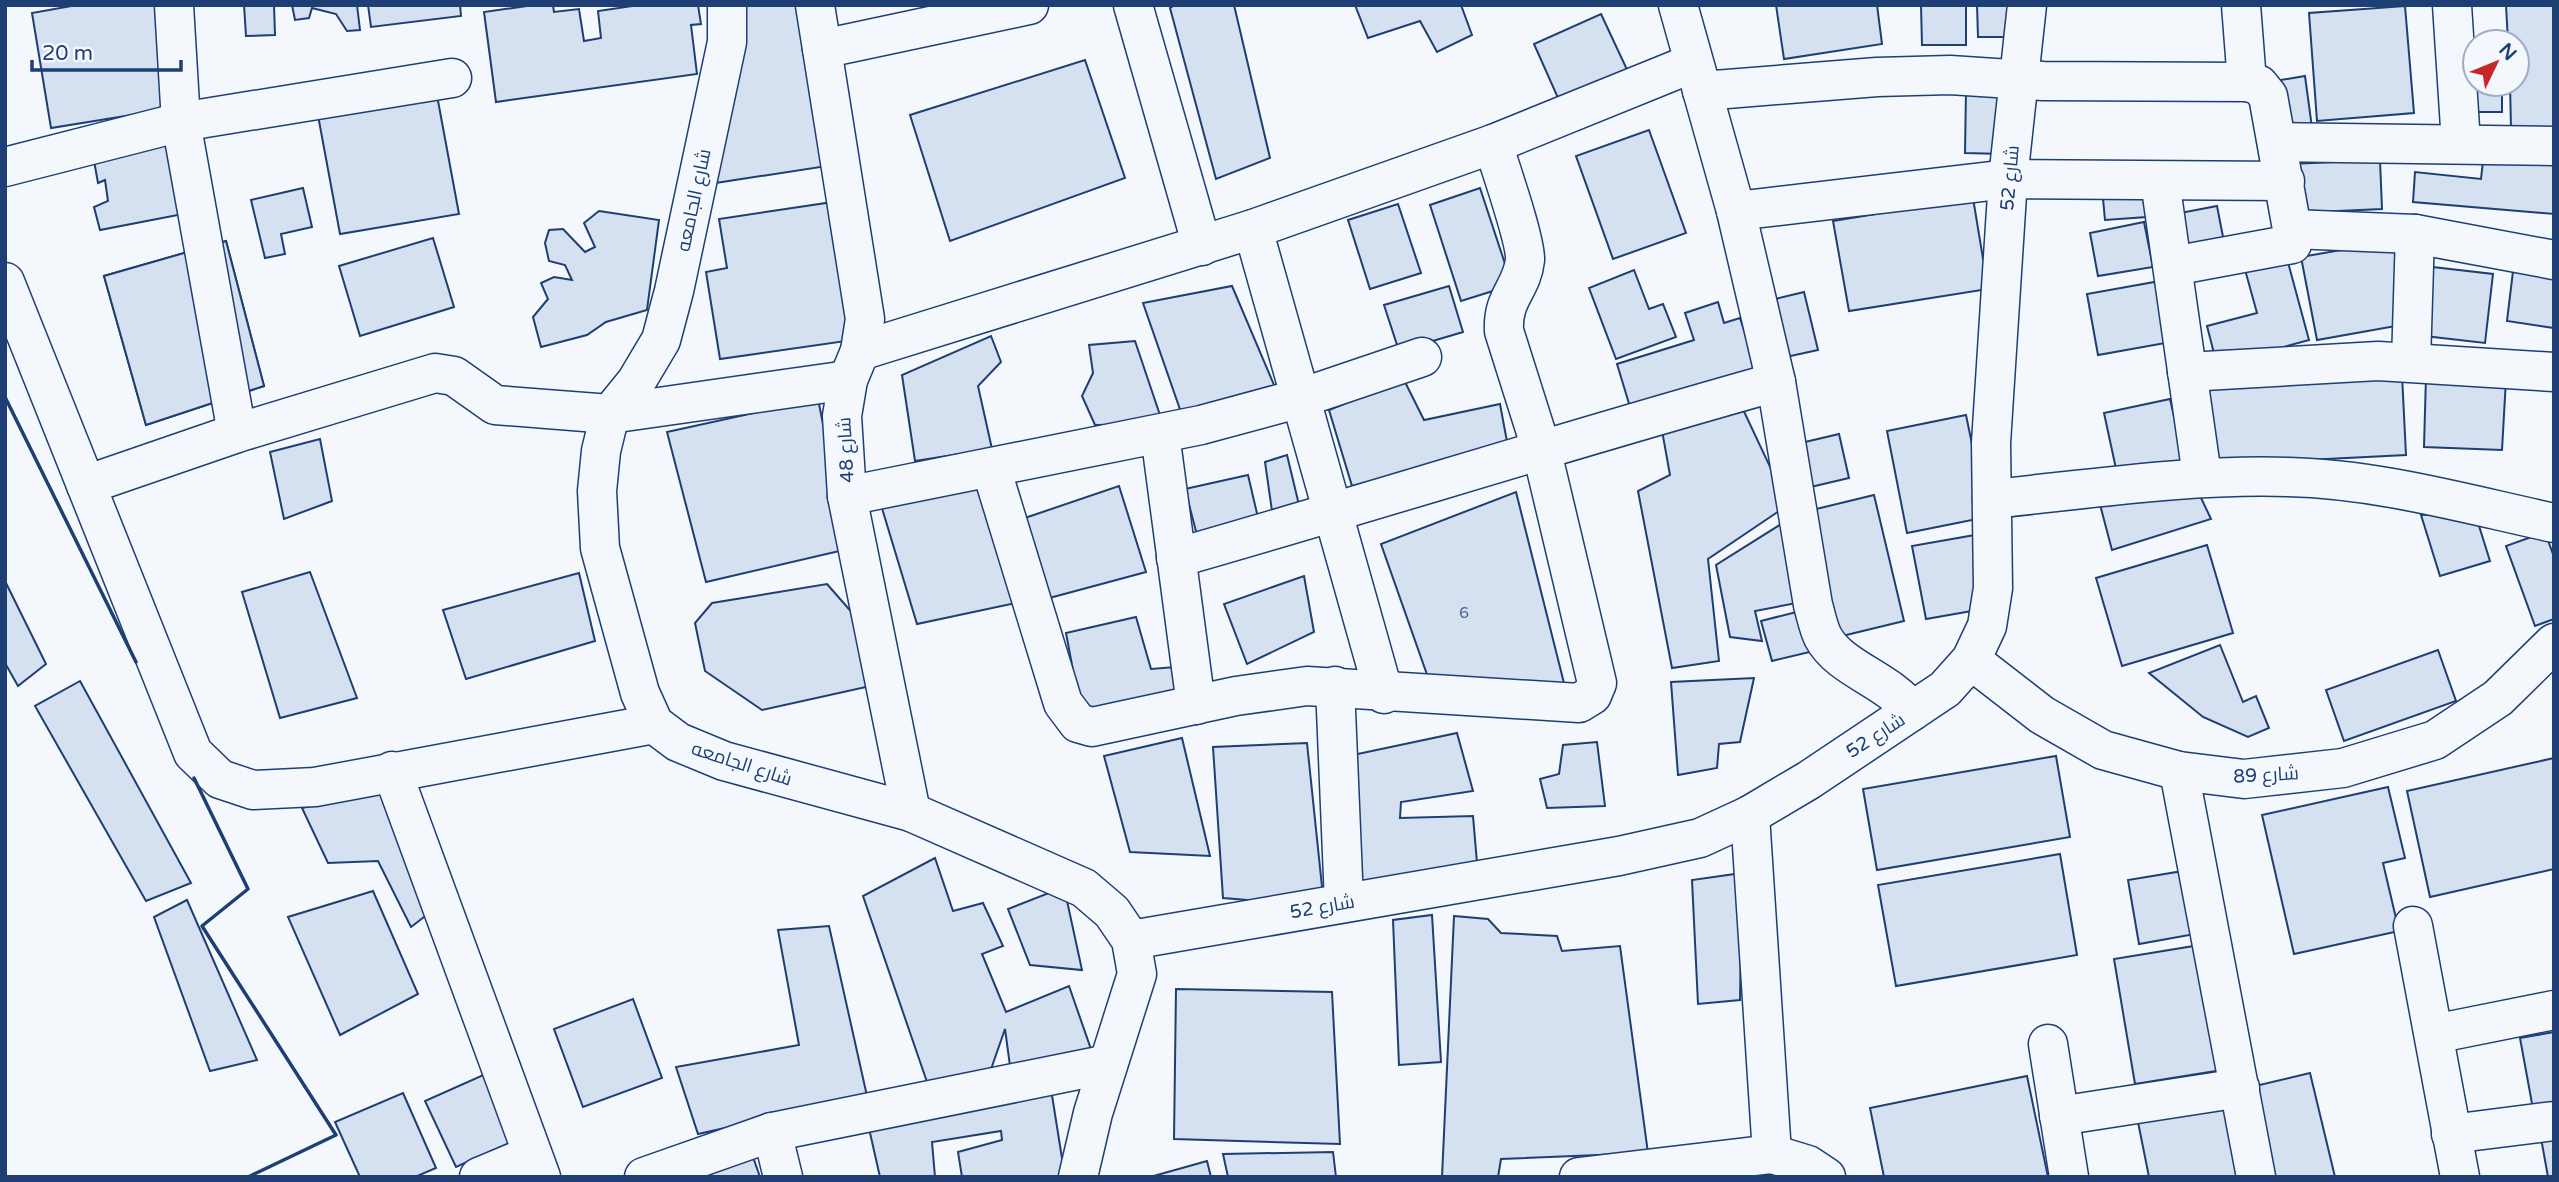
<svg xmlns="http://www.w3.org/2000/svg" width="2559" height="1182" font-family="'Varela Round',Cairo,sans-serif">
	<rect width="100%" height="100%" fill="#f4f7fb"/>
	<!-- building -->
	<g fill="#d5e0f0" stroke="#1d3f73" stroke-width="2">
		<polygon points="77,5 158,5 175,108 51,128 32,13"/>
		<polygon points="244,5 274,5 275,35 246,36"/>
		<polygon points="292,5 357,5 360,30 347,31 336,14 312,8 309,18 295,20"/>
		<polygon points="368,5 460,5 461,16 371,27"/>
		<polygon points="534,5 553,5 554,12 579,9 584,41 601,38 598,11 639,5 698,5 701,24 691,25 697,74 496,102 484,12"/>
		<polygon points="734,5 801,5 827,166 709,184"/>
		<polygon points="1175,5 1234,5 1270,158 1216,179 1170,8"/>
		<polygon points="1355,5 1461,5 1472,35 1437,52 1420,21 1368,38"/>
		<polygon points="1776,5 1877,5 1882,44 1784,59"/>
		<polygon points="1921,5 1966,5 1966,45 1922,45"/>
		<polygon points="1977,5 2016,5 2017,37 1978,37"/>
		<polygon points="2506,5 2554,5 2554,127 2511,128 2510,84 2517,84 2517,42 2508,42"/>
		<polygon points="2405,6 2414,113 2317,121 2309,13"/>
		<polygon points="1601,14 1630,76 1562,107 1534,44"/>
		<polygon points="1085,60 1125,178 950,241 910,115"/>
		<polygon points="2305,76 2313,135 2281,131 2275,81"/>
		<polygon points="2475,84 2502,84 2502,112 2464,112"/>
		<polygon points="436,90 459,214 340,234 317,110"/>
		<polygon points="1966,90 2004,91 2003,154 1965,153"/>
		<polygon points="1649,130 1686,233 1613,259 1576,156"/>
		<polygon points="165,137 183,214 100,230 94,207 108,201 105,180 98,183 93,155"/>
		<polygon points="2554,154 2554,214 2413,202 2415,172 2481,179 2483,161"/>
		<polygon points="2380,160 2382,209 2293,213 2290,164"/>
		<polygon points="2145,186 2147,217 2105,220 2102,188"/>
		<polygon points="303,188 312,227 281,234 285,254 265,258 251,200"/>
		<polygon points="1480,188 1512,285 1461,301 1430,205"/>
		<polygon points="1973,198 1988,289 1849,311 1833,221"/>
		<polygon points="833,202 853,340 720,359 706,272 727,268 719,219"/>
		<polygon points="1398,204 1421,273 1370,289 1348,220"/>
		<polygon points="2217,206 2225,247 2183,255 2175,214"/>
		<polygon points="599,211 659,220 647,310 606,322 587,335 541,347 533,317 548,299 541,283 554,277 572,280 565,265 549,261 545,243 549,230 563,229 585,252 595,247 584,223"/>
		<polygon points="2144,222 2153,267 2098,276 2090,233"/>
		<polygon points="433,238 454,307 360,336 339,266"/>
		<polygon points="226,241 264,386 146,425 104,276"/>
		<polygon points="226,241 264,386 146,425 104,276"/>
		<polygon points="2393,241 2407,324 2317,340 2301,257"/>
		<polygon points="2286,255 2309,340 2217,365 2207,326 2257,313 2244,266"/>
		<polygon points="2514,263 2554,269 2554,328 2507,321"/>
		<polygon points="2424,266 2493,274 2485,343 2416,335"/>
		<polygon points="1634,270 1649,309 1663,304 1676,337 1616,359 1589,288"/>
		<polygon points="2160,281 2171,342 2098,355 2087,294"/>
		<polygon points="1232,286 1277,392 1183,418 1143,303"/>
		<polygon points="1449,286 1463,332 1399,351 1384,305"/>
		<polygon points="1804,292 1818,350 1777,359 1763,302"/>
		<polygon points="1718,302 1724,323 1740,318 1760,380 1634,420 1617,364 1694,340 1685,313"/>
		<polygon points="991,336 1001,362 978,386 992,449 915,461 902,375"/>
		<polygon points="1135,341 1163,424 1095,425 1082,396 1093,373 1089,345"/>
		<polygon points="2402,375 2406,455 2207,465 2202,385"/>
		<polygon points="2426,376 2506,379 2502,450 2424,447"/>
		<polygon points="1404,380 1424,420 1500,404 1508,447 1352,486 1329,410"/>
		<polygon points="818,399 848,549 706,582 667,432"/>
		<polygon points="2170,399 2185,464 2118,478 2104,413"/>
		<polygon points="1740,403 1788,505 1708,559 1719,661 1672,668 1638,491 1670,475 1661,425"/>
		<polygon points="1966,415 1987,517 1907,533 1887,431"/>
		<polygon points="1839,434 1849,478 1798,490 1788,446"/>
		<polygon points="320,439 332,501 284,519 270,452"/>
		<polygon points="1287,455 1300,509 1273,518 1265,462"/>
		<polygon points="1248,475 1259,522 1198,539 1185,489"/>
		<polygon points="978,483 1020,602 917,624 881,505"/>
		<polygon points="2194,483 2211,519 2112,550 2098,497"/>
		<polygon points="1119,486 1146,572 1042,600 1019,520"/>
		<polygon points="1516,492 1569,703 1430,683 1381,544"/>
		<polygon points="1874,495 1904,621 1838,637 1808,511"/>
		<polygon points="2475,513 2490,561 2440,576 2421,515"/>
		<polygon points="1786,521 1802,602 1755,611 1762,641 1730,637 1716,565"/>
		<polygon points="2545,532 2554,557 2554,619 2535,626 2506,546"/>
		<polygon points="1975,535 1989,608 1926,619 1912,546"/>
		<polygon points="2207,545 2233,633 2122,666 2096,578"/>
		<polygon points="310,572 357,698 280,718 242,592"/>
		<polygon points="579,573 595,641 466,679 443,610"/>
		<polygon points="1304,576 1314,632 1247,664 1224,604"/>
		<polygon points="5,581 46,664 18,686 5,663"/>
		<polygon points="827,584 862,624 875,685 762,710 705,671 695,623 712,603"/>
		<polygon points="1808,609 1818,650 1772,661 1761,621"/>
		<polygon points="1136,617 1151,669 1175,667 1181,694 1081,713 1066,633"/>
		<polygon points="2220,645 2243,702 2256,696 2269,728 2248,737 2203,717 2149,673"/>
		<polygon points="2438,650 2456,701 2344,741 2326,690"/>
		<polygon points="1754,678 1740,742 1719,744 1717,768 1678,775 1671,682"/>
		<polygon points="80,681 191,883 146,901 35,706"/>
		<polygon points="1457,733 1473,791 1401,802 1400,818 1473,816 1477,863 1355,886 1348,756"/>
		<polygon points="1182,738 1210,856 1130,852 1104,756"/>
		<polygon points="1597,742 1605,806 1547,808 1540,779 1559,774 1563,745"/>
		<polygon points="1307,743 1324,906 1223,898 1213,747"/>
		<polygon points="2056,756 2070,837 1877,870 1863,789"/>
		<polygon points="2554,758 2554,869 2430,897 2407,791"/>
		<polygon points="2388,787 2405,858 2383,863 2399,931 2294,954 2262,815"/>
		<polygon points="382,791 428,914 411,927 378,861 328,863 302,808"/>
		<polygon points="2060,854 2077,955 1896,986 1878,885"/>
		<polygon points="935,858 953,911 983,903 1003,946 982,954 1006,1012 1069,986 1093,1055 1010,1066 1005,1029 990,1072 927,1082 863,896"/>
		<polygon points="2183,871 2195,934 2139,944 2128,880"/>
		<polygon points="1742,873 1740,1000 1698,1004 1692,880"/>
		<polygon points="1064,887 1082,970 1030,965 1008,909"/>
		<polygon points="373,891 418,994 340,1035 288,917"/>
		<polygon points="187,900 257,1060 210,1071 154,917"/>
		<polygon points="1432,915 1441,1062 1399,1065 1393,920"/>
		<polygon points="1454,916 1488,919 1501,933 1557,936 1562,951 1620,946 1648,1153 1501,1159 1498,1177 1442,1177"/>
		<polygon points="829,926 867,1096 698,1134 676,1067 799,1045 778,930"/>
		<polygon points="2200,945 2222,1070 2135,1084 2114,959"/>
		<polygon points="1176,989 1332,992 1340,1144 1174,1139"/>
		<polygon points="633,999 662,1078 583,1107 554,1029"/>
		<polygon points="2554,1032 2554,1105 2533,1109 2520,1038"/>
		<polygon points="490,1072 520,1138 456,1167 425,1101"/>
		<polygon points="2310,1073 2335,1177 2269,1177 2247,1088"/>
		<polygon points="2027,1076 2048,1177 1884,1177 1870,1108"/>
		<polygon points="1051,1089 1065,1177 962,1177 958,1152 1002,1140 1001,1131 932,1142 935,1177 880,1177 868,1124"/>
		<polygon points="403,1093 436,1168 415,1177 360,1177 335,1122"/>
		<polygon points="2230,1100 2244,1177 2149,1177 2137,1117"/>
		<polygon points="2554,1136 2554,1177 2548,1177 2541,1138"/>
		<polygon points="1333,1152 1336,1177 1228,1177 1223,1154"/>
		<polygon points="753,1157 760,1177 699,1177"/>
		<polygon points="1207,1161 1211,1177 1150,1177"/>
	</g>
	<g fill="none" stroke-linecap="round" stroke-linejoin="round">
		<!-- street casing -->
		<g stroke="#1d3f73" stroke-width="41">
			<g id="street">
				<polyline points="174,5 181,122 237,433"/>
				<polyline points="727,5 727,42 674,291 661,340 636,382 610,414 601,451 597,491 600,548 640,693 654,724 678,742 724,761 911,812 1084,888 1112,912 1131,940 1137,974 1093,1113 1078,1177"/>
				<polyline points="815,5 865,319 860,351 848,380 842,416 847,496 911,812"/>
				<polyline points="1133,5 1202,246"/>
				<path d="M1678 5 1736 211 1776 382 1813 605C1816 615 1818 627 1823 637 1840 669 1888 679 1912 711"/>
				<polyline points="2241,5 2247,82"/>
				<polyline points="2452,5 2461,143"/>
				<polyline points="822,49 1029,5"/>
				<polyline points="1702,91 1877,77 1950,75 2043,81 2247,82 2259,85 2268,96 2292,229 2292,244 2173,266"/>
				<polyline points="2277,142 2554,146"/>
				<polyline points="5,167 181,122 452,78"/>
				<polyline points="2160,181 2202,476"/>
				<polyline points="1736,211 2008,179 2285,181"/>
				<polyline points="1253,229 1384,694"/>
				<polyline points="2292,229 2415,234 2554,260"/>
				<polyline points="5,282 193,753 220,779 253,790 315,787 654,724"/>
				<polyline points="860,351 1253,229 1493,144 1693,63"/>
				<polyline points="2411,362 2415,234"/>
				<polyline points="2187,372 2378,361 2554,372"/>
				<polyline points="1160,434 1196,705"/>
				<path d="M991 468 1063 703 1078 723 1092 727 1236 696 1307 686 1579 703 1592 695 1597 683 1541 448 1504 331C1502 297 1522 289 1525 260 1526 241 1500 167 1493 144"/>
				<polyline points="86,485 237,433 435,373 454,376 495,405 610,414 848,380"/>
				<polyline points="847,496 1201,425 1301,398 1422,357"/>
				<path d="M1992 499C2091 489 2189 474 2288 477 2378 479 2466 504 2554 523"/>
				<path d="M1176 558C1376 501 1575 438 1776 382"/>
				<polyline points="1971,660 2042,715 2103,750 2179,771 2244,779 2343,768 2435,740 2498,698 2554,643"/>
				<polyline points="1335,686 1344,902"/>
				<polyline points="392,771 541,1177"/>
				<polyline points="2179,771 2256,1177"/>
				<polyline points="1750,815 1772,1154"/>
				<polyline points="2413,926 2460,1177"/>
				<polyline points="1131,940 1619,856 1700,838 1750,815 1809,780 1945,689 1971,660 1987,626 1993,588 1991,443 2008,179 2027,5"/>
				<polyline points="2434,1034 2554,1010"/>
				<polyline points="2048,1044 2069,1177"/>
				<polyline points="2059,1116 2240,1088"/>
				<polyline points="772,1132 783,1177"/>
				<polyline points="2451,1134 2554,1121"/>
				<polyline points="479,1177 532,1155"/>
				<polyline points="644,1177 772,1132 1108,1064"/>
				<polyline points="1579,1177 1772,1154 1808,1165 1826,1177"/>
			</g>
		</g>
		<!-- street -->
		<use href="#street" stroke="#f4f7fb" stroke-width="38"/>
		<!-- wall -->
		<g stroke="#1d3f73" stroke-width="3.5">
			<polyline points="5,397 136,662"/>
			<polyline points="194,778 248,889 202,926 336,1135 248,1177"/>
		</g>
	</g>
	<g text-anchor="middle" stroke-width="5" stroke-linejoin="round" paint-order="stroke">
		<!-- number labels -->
		<g font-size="16" fill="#4b6792">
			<text x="1464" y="618">6</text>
		</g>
		<!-- street labels -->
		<g font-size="19" fill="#1d3f73" stroke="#f4f7fb">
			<text transform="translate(2009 178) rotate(-85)" y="7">شارع 52</text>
			<text transform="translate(693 200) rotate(-78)" y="7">شارع الجامعه</text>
			<text transform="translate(845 450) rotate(-93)" y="7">شارع 48</text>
			<text transform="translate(1875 735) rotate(-33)" y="7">شارع 52</text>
			<text transform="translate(742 763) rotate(18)" y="7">شارع الجامعه</text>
			<text transform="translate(2266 774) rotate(-3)" y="7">شارع 89</text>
			<text transform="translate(1322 906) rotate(-10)" y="7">شارع 52</text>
		</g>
	</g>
	<!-- border -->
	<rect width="2559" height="1182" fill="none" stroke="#1d3f73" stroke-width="14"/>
	<!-- north arrow -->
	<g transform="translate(2496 63) rotate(47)"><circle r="33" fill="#f4f7fb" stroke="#9eadc5" stroke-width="2"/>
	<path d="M0-5L12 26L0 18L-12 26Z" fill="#c62828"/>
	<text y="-10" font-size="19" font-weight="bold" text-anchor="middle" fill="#1d3f73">N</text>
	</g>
	<!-- scale -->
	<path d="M32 60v10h149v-10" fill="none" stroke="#1d3f73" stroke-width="3.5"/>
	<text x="42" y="60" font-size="21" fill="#1d3f73" stroke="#f4f7fb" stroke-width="5" paint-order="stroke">20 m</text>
</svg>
